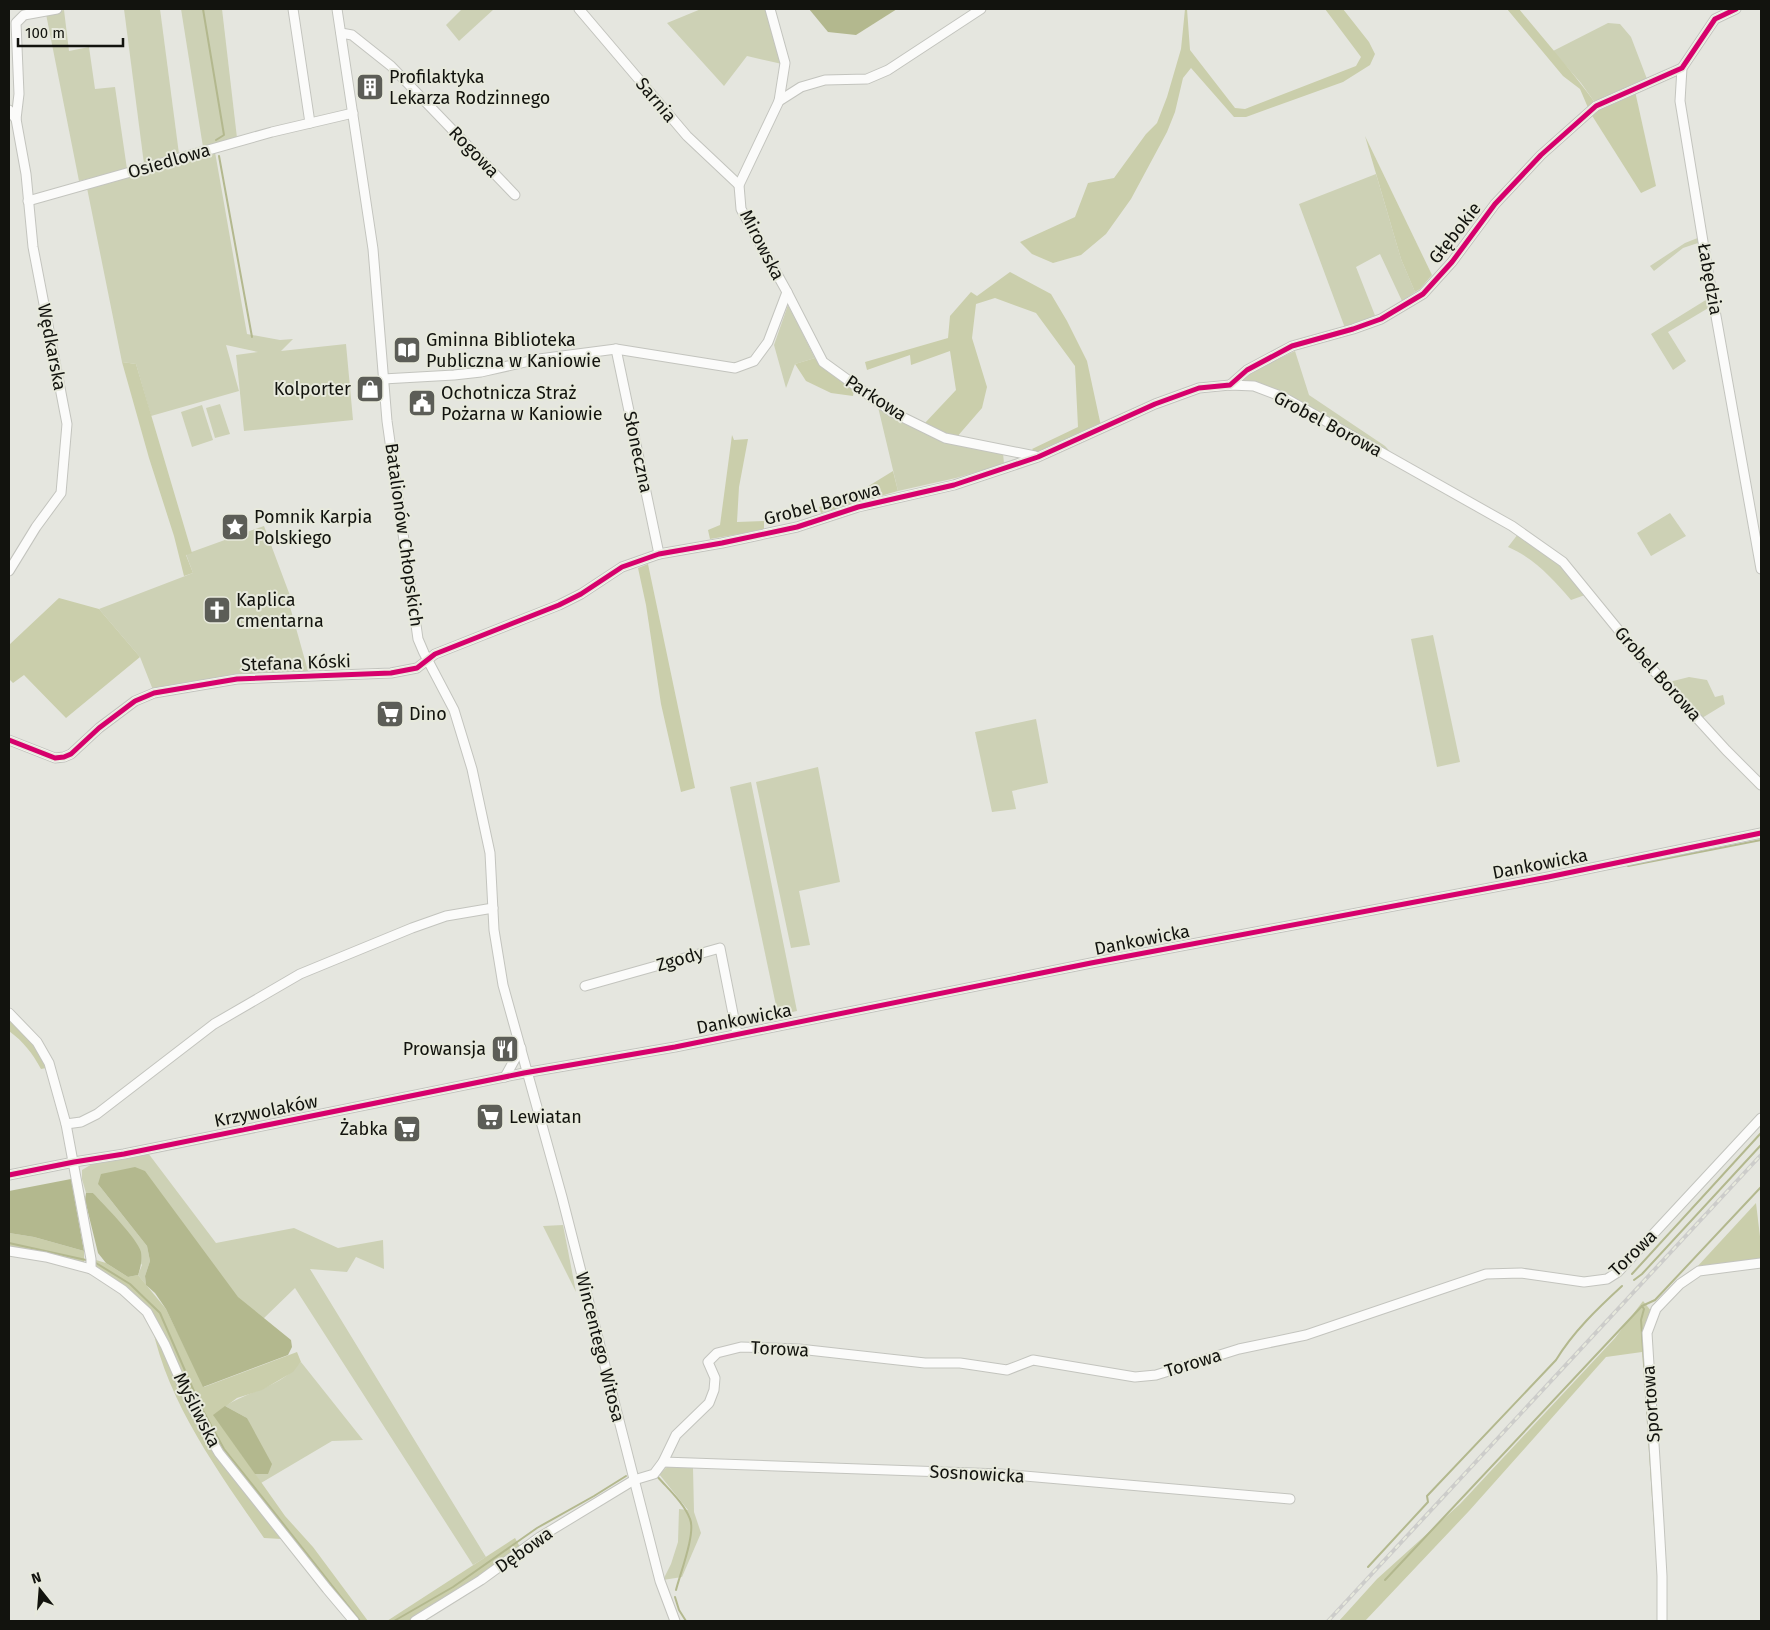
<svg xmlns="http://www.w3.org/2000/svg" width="1770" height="1630" font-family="'Fira Sans',sans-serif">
	<rect width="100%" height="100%" fill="#e5e6df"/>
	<!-- green -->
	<g fill="#cdd1b5">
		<polygon points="124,9 160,9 179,154 144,164"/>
		<polygon points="181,9 222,9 237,138 203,147"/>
		<polygon points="462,9 494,9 459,41 446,25"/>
		<polygon points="701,9 768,9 782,64 747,56 724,86 667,23"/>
		<polygon points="64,10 69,51 89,47 95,89 115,87 127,169 79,181 46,14"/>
		<polygon points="1608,23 1620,24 1631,37 1647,79 1596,104 1581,83 1553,51"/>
		<polygon points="215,152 247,334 280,340 293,339 281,351 346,344 353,420 244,431 236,355 258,352 226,345 239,391 151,416 136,364 122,362 87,188"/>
		<polygon points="1376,174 1401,259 1415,292 1402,301 1380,254 1356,267 1376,318 1345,328 1299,204"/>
		<polygon points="1700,237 1701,242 1683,248 1654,271 1650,266 1685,243"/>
		<polygon points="1709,298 1710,307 1668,332 1686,361 1673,370 1651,334"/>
		<polygon points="788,305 815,358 795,364 786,388 774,345"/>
		<polygon points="1295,351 1309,395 1385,446 1394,456 1286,394 1238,382 1249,373"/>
		<polygon points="220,404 230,434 215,438 206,408"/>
		<polygon points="202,405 213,440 192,447 181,412"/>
		<polygon points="878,407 898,417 1003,453 1004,464 956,478 898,491"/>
		<polygon points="1670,513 1686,536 1651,556 1637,533"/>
		<path d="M264 526 292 601 289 603 308 671C255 673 204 678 153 690L140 657 99 609 193 573 186 554Z"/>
		<path d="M1518 534 1559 564 1585 595 1571 600C1553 579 1534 558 1508 547Z"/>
		<polygon points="1433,635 1460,762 1437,767 1411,639"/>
		<polygon points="1689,677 1707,680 1715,697 1723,695 1725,704 1702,718 1669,682"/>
		<polygon points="1036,719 1048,783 1012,791 1016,809 992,812 975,732"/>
		<polygon points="818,767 840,882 799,891 810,945 791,948 756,782"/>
		<polygon points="751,782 797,1011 778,1015 730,787"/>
		<polygon points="148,1153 216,1243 294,1228 338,1248 383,1240 384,1269 356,1257 347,1272 310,1269 486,1557 473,1565 295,1288 263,1319 98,1184 147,1246 150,1261 145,1276 146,1285 138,1275 142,1265 93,1193 86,1193 82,1179 82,1170 92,1164"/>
		<polygon points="563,1225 576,1292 543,1226"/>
		<path d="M301 1362 363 1440 332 1441 261 1483 255 1474H268L247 1418 225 1406C251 1390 281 1387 301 1362Z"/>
		<polygon points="668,1466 693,1468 694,1512 701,1533 682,1577 663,1580 671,1564 678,1542 679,1509 688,1510 659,1474"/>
	</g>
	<!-- forest -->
	<g fill="#caceab">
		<polygon points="1185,9 1187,9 1190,50 1235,108 1245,109 1356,66 1361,57 1325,9 1343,9 1369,42 1375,54 1370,65 1343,82 1246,117 1234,117 1191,68 1183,78 1175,112 1167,132 1131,199 1106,234 1081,255 1053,263 1032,254 1020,242 1075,217 1088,183 1114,178 1146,134 1157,123 1167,97 1181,49"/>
		<path d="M1507 9H1519C1545 41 1572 71 1596 104L1589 110 1580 89 1563 76Z"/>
		<polygon points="1635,91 1656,186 1641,193 1591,114 1597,109"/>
		<polygon points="1365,136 1432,275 1420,289 1415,292 1401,259"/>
		<polygon points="1010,272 1051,294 1067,321 1087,361 1101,426 1036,453 1032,449 1078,427 1075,366 1036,313 995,298 976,304 972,338 987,387 982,408 956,438 924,424 956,390 950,351 911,365 910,355 867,370 865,362 948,338 950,316 971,292 977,296"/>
		<polygon points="815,358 820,366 854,390 853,396 831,393 806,381 795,364"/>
		<polygon points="122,362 136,364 192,553 186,555 193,573 184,576 174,536 149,458"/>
		<polygon points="732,435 734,440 748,439 739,487 737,522 764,521 764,530 710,539 708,530 720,525"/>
		<polygon points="893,471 898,491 821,513 819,507 854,495"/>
		<polygon points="648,564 695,788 681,792 661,704 646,605 638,568"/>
		<polygon points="59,598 99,609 140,657 66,718 24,675 13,683 9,679 9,645"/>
		<path d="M9 1017 34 1041 46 1068 41 1069C32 1053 24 1042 9 1031Z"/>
		<polygon points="1756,1203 1761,1245 1761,1260 1696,1268"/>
		<polygon points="9,1233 34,1237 84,1251 84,1264 9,1248"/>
		<path d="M96 1260 106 1263 128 1277 138 1275 166 1309 204 1387 297 1352 301 1362 293 1372 262 1390 237 1398 214 1415 285 1516 313 1547 368 1621H357L282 1539 264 1538C216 1468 162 1396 149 1310L96 1268Z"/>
		<polygon points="1643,1301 1652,1312 1643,1333 1642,1352 1606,1357 1469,1511 1365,1621 1339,1621 1377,1579 1460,1504 1615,1338"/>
		<polygon points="515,1538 520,1547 441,1604 409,1621 387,1621"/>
	</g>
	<!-- water -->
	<g fill="#b3b88e">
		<polygon points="809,9 897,9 856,35 828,32"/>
		<polygon points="135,1167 145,1171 238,1297 291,1340 292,1347 288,1355 203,1387 166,1309 155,1293 146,1285 145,1276 150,1261 147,1246 98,1184 101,1174"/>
		<polygon points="71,1179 84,1251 34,1237 9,1233 9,1191"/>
		<path d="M86 1193H93C103 1204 138 1239 141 1252 142 1260 141 1267 138 1275L128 1277 106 1263 98 1253 85 1200Z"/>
		<polygon points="225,1406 247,1418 272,1464 268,1474 255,1474 213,1415"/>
	</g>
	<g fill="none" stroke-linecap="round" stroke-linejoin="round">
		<!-- stream -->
		<g stroke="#b3b88e" stroke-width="2">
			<polyline points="203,9 224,135 216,140"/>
			<polyline points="219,156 252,337"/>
			<polyline points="1628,866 1761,840"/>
			<polyline points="9,1243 86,1260"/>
			<polyline points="96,1263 130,1284 160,1313 200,1405 224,1449 360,1621"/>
			<polyline points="1632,1274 1761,1133"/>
			<polyline points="1634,1280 1642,1274 1761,1145"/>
			<path d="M657 1476C668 1489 684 1503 690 1519 696 1533 680 1574 676 1590"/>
			<polyline points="1655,1527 1641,1320 1644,1309 1642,1306 1655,1300 1761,1187"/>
			<path d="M1368 1567 1428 1502 1427 1496 1556 1360C1573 1332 1598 1308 1622 1286"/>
			<polyline points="1658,1571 1658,1614"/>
			<polyline points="1385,1580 1642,1306"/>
			<polyline points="675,1597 679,1610 686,1621"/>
			<polyline points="394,1621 453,1587 537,1528 594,1496 626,1476"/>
		</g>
		<!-- minor casing -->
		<g stroke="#c3c4be" stroke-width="11">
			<g id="minor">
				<polyline points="293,9 310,123"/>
				<polyline points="337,9 373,249 387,421 418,639 424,653 454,710 472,769 490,853 494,930 503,985 562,1197 660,1581 675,1621"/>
				<polyline points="579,9 687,136 739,185"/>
				<polyline points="770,9 785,63 779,101"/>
				<polyline points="1736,9 1715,19 1682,68 1680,101 1706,260 1761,569"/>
				<polyline points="341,33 352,35 391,66 515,195"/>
				<polyline points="9,110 16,119 26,174 33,247 67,424 61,493 36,527 9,571"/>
				<polyline points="16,119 19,94 16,23 24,15 57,9"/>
				<polyline points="28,201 272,132 353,113"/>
				<polyline points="787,292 823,362 892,412 945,438 1035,456"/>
				<polyline points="616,349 659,554"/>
				<polyline points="383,379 454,375 481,372 539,359 616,349 735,368 754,361 768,342 787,292 741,209 739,185 779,101 801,87 825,80 867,79 888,70 981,9"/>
				<polyline points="1230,385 1247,370 1292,346 1353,329 1381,319 1423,294 1452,262 1495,204 1541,155 1596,106 1682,68"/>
				<polyline points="9,740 55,758 64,757 71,754 99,728 135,701 154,693 237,679 391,673 417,668 435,654 559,605 581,594 622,567 659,554 722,543 797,527 858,507 954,485 1038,457 1155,404 1199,388 1230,385 1254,386 1283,397 1512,526 1563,562 1634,649 1726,750 1761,785"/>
				<polyline points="585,986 720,948 737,1034"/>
				<polyline points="9,1013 37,1042 49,1063 66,1124 91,1259 91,1269"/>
				<polyline points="505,1077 521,1048"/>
				<polyline points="66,1124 81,1122 97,1114 214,1024 300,974 412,928 446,916 493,908"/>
				<polyline points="9,1175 74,1162 124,1154 524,1073 675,1047 1091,963 1548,877 1761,833"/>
				<polyline points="9,1251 46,1257 91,1269 123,1290 147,1312 165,1345 192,1407 219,1453 327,1589 354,1621"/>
				<polyline points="663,1462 1001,1474 1290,1499"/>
				<polyline points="415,1621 481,1580 540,1537 634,1480 654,1474 663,1462 676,1435 709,1403 714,1390 715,1378 708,1362 717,1353 741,1347 799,1349 925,1363 960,1363 1007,1370 1033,1360 1135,1377 1156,1375 1239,1349 1306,1335 1486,1274 1521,1273 1584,1282 1607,1279 1618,1272 1761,1118"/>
				<polyline points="1662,1621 1662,1576 1659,1523 1647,1333 1656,1309 1680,1284 1699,1271 1761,1263"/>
			</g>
		</g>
		<!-- minor -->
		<use href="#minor" stroke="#fbfbfa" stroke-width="9"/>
		<!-- rail casing -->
		<g stroke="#ccccca" stroke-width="4">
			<polyline id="rail" points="1328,1621 1761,1155"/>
		</g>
		<!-- rail -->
		<use href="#rail" stroke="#e7e9dc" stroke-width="2" stroke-dasharray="5.5" stroke-linecap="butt"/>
		<!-- cycleway casing -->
		<g stroke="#e7e9dc" stroke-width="8">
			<g id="cycleway">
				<polyline points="9,740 55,758 64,757 71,754 99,728 135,701 154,693 237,679 391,673 417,668 435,654 559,605 581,594 622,567 659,554 722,543 797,527 858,507 954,485 1038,457 1155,404 1199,388 1230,385 1247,370 1292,346 1353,329 1381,319 1423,294 1452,262 1495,204 1541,155 1596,106 1682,68 1715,19 1736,9"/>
				<polyline points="9,1175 74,1162 124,1154 524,1073 675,1047 1091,963 1548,877 1761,833"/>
			</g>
		</g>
		<!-- cycleway -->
		<use href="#cycleway" stroke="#d6006c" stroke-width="5"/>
	</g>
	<!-- icons -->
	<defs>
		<g id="building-square" transform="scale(1.4375)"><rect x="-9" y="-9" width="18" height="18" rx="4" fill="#5c5d57" stroke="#e7e9dc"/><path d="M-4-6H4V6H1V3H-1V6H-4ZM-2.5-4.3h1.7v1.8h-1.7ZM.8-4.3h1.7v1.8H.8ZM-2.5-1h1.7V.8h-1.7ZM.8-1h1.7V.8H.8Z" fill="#fff"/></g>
		<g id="library-square" transform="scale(1.4375)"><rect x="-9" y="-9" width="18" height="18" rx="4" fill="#5c5d57" stroke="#e7e9dc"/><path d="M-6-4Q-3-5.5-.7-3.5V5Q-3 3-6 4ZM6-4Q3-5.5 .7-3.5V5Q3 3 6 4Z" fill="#fff"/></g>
		<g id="shop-square" transform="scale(1.4375)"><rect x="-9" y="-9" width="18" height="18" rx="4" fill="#5c5d57" stroke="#e7e9dc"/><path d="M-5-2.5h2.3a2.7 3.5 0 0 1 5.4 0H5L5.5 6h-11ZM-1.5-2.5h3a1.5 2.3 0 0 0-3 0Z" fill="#fff"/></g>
		<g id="civic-square" transform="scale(1.4375)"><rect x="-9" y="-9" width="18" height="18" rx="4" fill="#5c5d57" stroke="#e7e9dc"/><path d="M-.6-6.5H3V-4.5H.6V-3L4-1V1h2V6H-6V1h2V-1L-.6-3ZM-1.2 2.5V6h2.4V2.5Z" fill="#fff"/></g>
		<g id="sight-square" transform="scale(1.4375)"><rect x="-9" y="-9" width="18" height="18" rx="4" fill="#5c5d57" stroke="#e7e9dc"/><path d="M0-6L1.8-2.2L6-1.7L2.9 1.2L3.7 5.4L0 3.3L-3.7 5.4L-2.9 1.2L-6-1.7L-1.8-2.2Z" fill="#fff"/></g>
		<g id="church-square" transform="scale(1.4375)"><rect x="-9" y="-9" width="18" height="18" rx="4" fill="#5c5d57" stroke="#e7e9dc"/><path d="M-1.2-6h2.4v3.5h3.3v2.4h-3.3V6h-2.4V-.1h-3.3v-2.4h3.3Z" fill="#fff"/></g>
		<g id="supermarket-square" transform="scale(1.4375)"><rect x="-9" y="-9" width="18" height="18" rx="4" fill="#5c5d57" stroke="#e7e9dc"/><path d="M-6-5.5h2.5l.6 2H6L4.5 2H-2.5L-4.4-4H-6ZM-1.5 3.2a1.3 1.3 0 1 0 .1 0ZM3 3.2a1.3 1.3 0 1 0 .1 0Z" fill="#fff"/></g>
		<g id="restaurant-square" transform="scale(1.4375)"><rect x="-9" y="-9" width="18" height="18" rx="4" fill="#5c5d57" stroke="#e7e9dc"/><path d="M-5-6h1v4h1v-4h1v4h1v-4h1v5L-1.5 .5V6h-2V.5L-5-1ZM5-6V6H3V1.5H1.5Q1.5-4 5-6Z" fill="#fff"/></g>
	</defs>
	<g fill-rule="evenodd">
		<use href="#building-square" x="370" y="87"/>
		<use href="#library-square" x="407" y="350"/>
		<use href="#shop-square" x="370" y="389"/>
		<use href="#civic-square" x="422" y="403"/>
		<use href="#sight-square" x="235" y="527"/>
		<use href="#church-square" x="217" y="610"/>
		<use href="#supermarket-square" x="390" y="714"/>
		<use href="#restaurant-square" x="505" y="1049"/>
		<use href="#supermarket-square" x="490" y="1117"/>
		<use href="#supermarket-square" x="407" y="1129"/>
	</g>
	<g text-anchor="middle" stroke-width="4" stroke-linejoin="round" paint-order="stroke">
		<!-- poi labels -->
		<g font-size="18" fill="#12130e" stroke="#e7e9dc" text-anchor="start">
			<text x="389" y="83">Profilaktyka<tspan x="389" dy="21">Lekarza Rodzinnego</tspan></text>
			<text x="426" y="346">Gminna Biblioteka<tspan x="426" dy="21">Publiczna w Kaniowie</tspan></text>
			<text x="351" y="395" text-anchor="end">Kolporter</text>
			<text x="441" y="399">Ochotnicza Straż<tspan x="441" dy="21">Pożarna w Kaniowie</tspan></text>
			<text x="254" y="523">Pomnik Karpia<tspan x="254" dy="21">Polskiego</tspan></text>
			<text x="236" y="606">Kaplica<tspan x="236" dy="21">cmentarna</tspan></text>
			<text x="409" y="720">Dino</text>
			<text x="486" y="1055" text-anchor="end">Prowansja</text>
			<text x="509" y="1123">Lewiatan</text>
			<text x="388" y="1135" text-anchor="end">Żabka</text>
		</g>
		<!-- street labels -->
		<g font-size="18" fill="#12130e" stroke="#e7e9dc">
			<text transform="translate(656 100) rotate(50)" y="6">Sarnia</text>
			<text transform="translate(474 152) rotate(46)" y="6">Rogowa</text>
			<text transform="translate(169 161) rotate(-16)" y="6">Osiedlowa</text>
			<text transform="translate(1455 233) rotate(-52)" y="6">Głębokie</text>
			<text transform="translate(762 245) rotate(63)" y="6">Mirowska</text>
			<text transform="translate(1710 279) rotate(80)" y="6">Łabędzia</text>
			<text transform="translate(52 347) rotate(79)" y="6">Wędkarska</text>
			<text transform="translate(876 398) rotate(33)" y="6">Parkowa</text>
			<text transform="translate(1328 424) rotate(28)" y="6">Grobel Borowa</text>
			<text transform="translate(638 452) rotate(78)" y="6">Słoneczna</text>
			<text transform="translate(822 504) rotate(-15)" y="6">Grobel Borowa</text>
			<text transform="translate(404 535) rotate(82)" y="6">Batalionów Chłopskich</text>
			<text transform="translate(296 663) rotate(-2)" y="6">Stefana Kóski</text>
			<text transform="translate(1658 674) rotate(48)" y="6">Grobel Borowa</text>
			<text transform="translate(1540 864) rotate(-11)" y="6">Dankowicka</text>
			<text transform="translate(1142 940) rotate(-11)" y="6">Dankowicka</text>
			<text transform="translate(680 959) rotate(-16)" y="6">Zgody</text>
			<text transform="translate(744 1019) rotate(-11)" y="6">Dankowicka</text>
			<text transform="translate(266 1111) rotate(-11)" y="6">Krzywolaków</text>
			<text transform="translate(1633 1253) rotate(-44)" y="6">Torowa</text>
			<text transform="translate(600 1347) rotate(76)" y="6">Wincentego Witosa</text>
			<text transform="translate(780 1349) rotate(3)" y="6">Torowa</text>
			<text transform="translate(1193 1363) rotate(-17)" y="6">Torowa</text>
			<text transform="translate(1651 1404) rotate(-94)" y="6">Sportowa</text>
			<text transform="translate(197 1410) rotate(63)" y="6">Myśliwska</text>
			<text transform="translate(977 1474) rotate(3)" y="6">Sosnowicka</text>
			<text transform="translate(524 1550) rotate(-35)" y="6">Dębowa</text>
		</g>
	</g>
	<!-- border -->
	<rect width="1770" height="1630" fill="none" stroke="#12130e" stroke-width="20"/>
	<!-- north arrow -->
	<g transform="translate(40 1590) rotate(343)" stroke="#e7e9dc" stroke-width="4" paint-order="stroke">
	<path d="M0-4L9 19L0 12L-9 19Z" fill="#12130e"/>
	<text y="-8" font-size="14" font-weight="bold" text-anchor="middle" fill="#12130e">N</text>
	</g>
	<!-- scale -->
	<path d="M18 38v8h105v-8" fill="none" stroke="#12130e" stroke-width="2.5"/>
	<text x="25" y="38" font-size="15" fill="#12130e" stroke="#e7e9dc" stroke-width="4" paint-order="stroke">100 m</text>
</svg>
